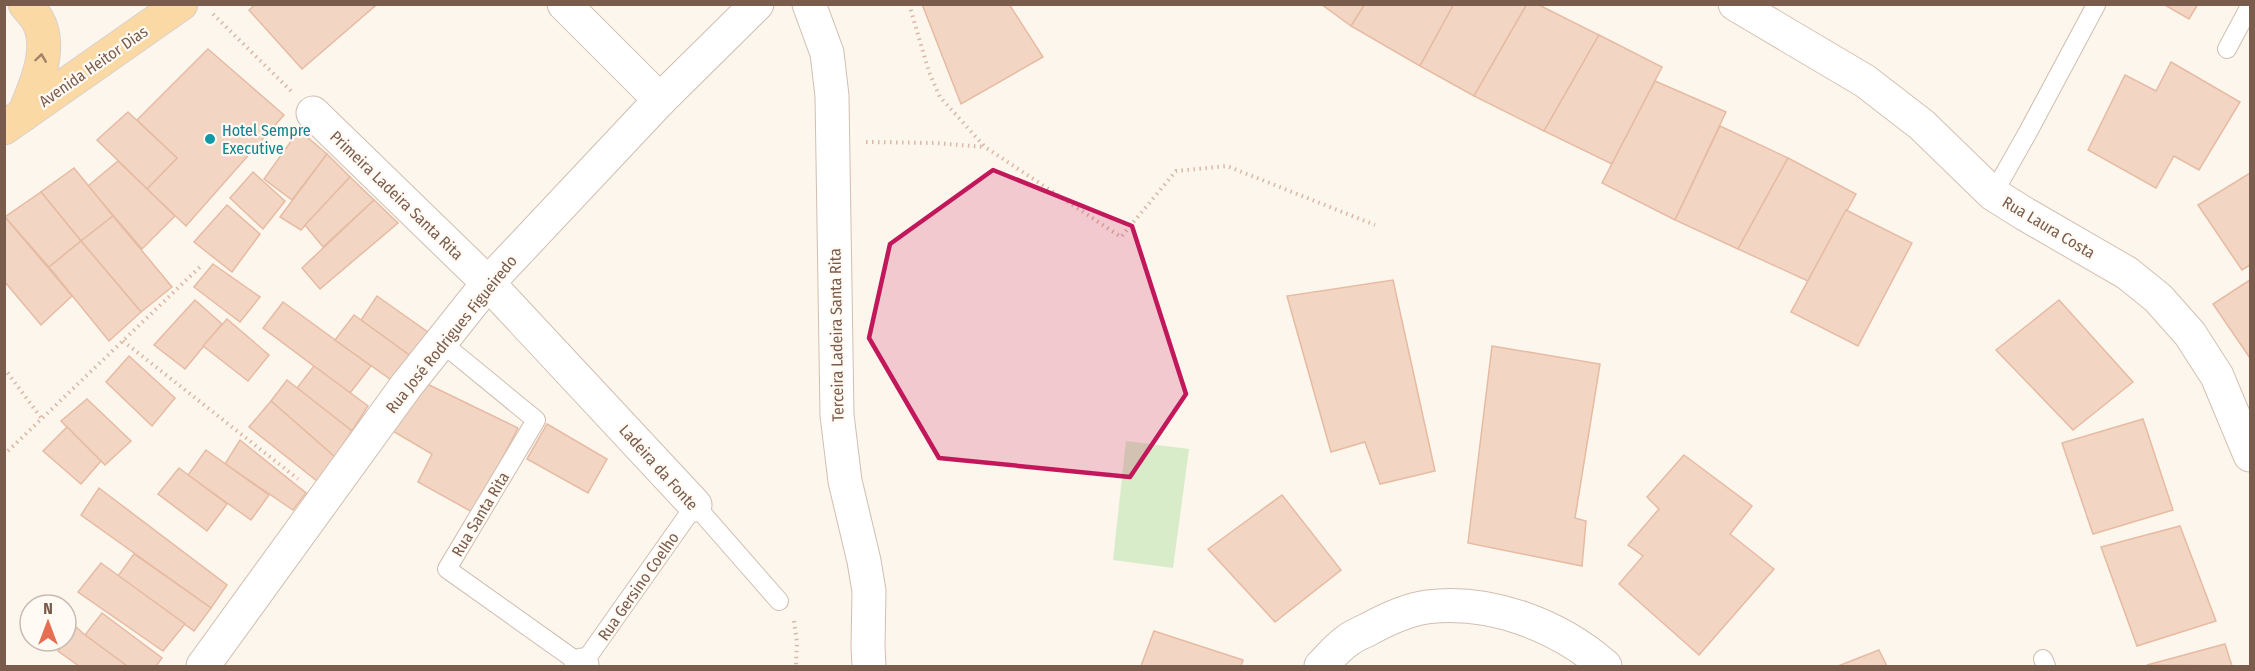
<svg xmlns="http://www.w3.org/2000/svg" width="2255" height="671" font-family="'Fira Sans Condensed',sans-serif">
	<rect width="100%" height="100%" fill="#fdf6ec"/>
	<!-- green -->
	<polygon fill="#d8ecc9" points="1126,441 1189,449 1173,568 1113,560"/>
	<!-- building -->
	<g fill="#f3d5c3" stroke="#e6bba3" stroke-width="1.5">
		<polygon points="256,4 374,4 375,6 302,69 249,10"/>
		<polygon points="922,4 1009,4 1043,57 961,104"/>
		<polygon points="1321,4 1365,4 1351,26"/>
		<polygon points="1365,4 1454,4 1420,66 1351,26"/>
		<polygon points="1454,4 1527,4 1474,96 1420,66"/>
		<polygon points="1527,4 1537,4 1599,35 1544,131 1474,96"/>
		<polygon points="2163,4 2198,4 2189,19"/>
		<polygon points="1599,35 1662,67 1612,164 1544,131"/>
		<polygon points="208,49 284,115 186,226 147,189 177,158 137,120"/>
		<polygon points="2171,62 2240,102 2199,170 2174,156 2156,188 2088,150 2125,75 2156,91"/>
		<polygon points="1655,81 1726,112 1675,220 1602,183"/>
		<polygon points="128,112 177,158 147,189 97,140"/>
		<polygon points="1720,126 1788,158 1738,249 1675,220"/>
		<polygon points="299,130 327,154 292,200 264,179"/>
		<polygon points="327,154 350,177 301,230 280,217"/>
		<polygon points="1788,158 1856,194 1808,281 1738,249"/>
		<polygon points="118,161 175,216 142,249 88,186"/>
		<polygon points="74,168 113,216 81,241 41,192"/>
		<polygon points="253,172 285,201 263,229 230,198"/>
		<polygon points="2250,173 2250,265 2242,270 2198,205"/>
		<polygon points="350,177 374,200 323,247 305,225"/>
		<polygon points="41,192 81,241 49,267 5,217"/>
		<polygon points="374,200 398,223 320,289 302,268"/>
		<polygon points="227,205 260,234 232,272 194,242"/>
		<polygon points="1846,210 1912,243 1858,346 1791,312"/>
		<polygon points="113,216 172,287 141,312 81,241"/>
		<polygon points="5,217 72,296 41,325 4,281"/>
		<polygon points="81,241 141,312 109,341 49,267"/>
		<polygon points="213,264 260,297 240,322 194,287"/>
		<polygon points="1393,280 1435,471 1380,484 1365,442 1331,452 1287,296"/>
		<polygon points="2250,280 2250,358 2213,304"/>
		<polygon points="377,296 432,335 416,360 361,320"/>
		<polygon points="195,300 222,324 185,369 154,345"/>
		<polygon points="2059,300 2133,382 2073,430 1996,350"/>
		<polygon points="283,302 371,366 350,393 263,328"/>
		<polygon points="354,315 416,360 397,384 335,340"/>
		<polygon points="227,319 269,355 248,381 203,346"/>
		<polygon points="1492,346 1600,364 1575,518 1586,521 1582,566 1468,543"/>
		<polygon points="129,356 175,398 152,426 106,382"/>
		<polygon points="314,366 368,406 352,431 297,388"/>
		<polygon points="287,380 352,431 335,457 271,401"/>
		<polygon points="423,382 518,428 474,513 418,482 432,454 391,430"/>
		<polygon points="87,399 131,441 105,465 61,421"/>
		<polygon points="271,401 335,457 317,481 249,427"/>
		<polygon points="2143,419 2173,510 2093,534 2062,443"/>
		<polygon points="547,424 607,459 588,493 527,459"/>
		<polygon points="67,427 101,461 81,484 43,451"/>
		<polygon points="240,440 306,493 293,510 225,464"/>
		<polygon points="206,450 269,495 251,520 188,475"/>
		<polygon points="1684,455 1752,506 1730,534 1774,569 1699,655 1619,584 1643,556 1628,545 1659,509 1647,497"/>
		<polygon points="179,468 227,504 207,531 158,494"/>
		<polygon points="99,488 227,585 211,608 81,515"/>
		<polygon points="1282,495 1341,570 1275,622 1208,549"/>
		<polygon points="2180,526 2216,621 2137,646 2101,547"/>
		<polygon points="134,554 211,608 194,631 118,576"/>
		<polygon points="101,563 185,624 163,651 78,592"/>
		<polygon points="102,613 162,658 156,666 127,666 85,635"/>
		<polygon points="76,627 85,635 127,666 79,666 58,651"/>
		<polygon points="1154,631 1243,660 1241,666 1141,666"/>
		<polygon points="2225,644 2232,666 2147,665"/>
		<polygon points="1879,650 1887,666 1838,666"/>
	</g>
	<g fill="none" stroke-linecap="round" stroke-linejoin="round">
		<!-- lane casing -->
		<g stroke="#d1beb0" stroke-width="20">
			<g id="lane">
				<polyline points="2227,49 2250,6"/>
				<polyline points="1993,194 2028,132 2096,5"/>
				<polyline points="442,343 536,420 447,569 582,665 695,505 779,601"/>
				<polyline points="2043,659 2046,666"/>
			</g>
		</g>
		<!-- street casing -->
		<g stroke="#d1beb0" stroke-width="35">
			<g id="street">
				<polyline points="564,4 660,100"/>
				<polyline points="809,4 827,53 832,96 837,415 845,481 864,561 869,591 868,647 869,666"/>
				<polyline points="313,113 488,283 695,505"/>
				<polyline points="203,666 406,386 488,283 660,100 757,4"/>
				<polyline points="581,666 582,665"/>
				<path d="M1321 666C1329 658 1337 648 1347 641 1353 636 1360 633 1367 630 1385 620 1406 610 1427 607 1490 599 1558 625 1605 666"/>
			</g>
		</g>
		<!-- secondary casing -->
		<g stroke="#d6c0b0" stroke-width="35">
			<polyline id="secondary" points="1735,4 1865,81 1922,125 1993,194 2025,214 2127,273 2158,298 2190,334 2217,376 2250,455"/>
		</g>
		<!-- primary casing -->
		<g stroke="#dad1cd" stroke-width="35">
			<g id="primary">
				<path d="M24 114C35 87 54 47 37 19 34 14 29 9 25 4"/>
				<polyline points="4,128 181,4"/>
			</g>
		</g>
		<!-- path -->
		<g stroke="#d9b8a5" stroke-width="4" stroke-dasharray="1.5 4.5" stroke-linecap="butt">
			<polyline points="909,4 929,72 940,97 985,147 1121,237 1176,171 1227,166 1375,225"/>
			<polyline points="213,14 291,91"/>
			<polyline points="866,142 935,143 985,147"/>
			<polyline points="123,341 298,479"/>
			<polyline points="4,368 42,419"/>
			<polyline points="8,451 202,265"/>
			<polyline points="794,621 797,643 796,666"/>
		</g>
		<!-- lane -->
		<use href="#lane" stroke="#fff" stroke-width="18"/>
		<!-- street -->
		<use href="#street" stroke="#fff" stroke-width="33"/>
		<!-- secondary -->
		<use href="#secondary" stroke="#fff" stroke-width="33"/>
		<!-- primary -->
		<use href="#primary" stroke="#fbd9a5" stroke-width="33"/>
	</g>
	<!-- one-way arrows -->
	<defs><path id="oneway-chevron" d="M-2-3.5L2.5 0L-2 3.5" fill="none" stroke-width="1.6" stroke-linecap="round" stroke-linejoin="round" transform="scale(1.5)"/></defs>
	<use stroke="#a18267" href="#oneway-chevron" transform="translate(41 58) rotate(-82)"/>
	<!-- marked area -->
	<path fill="#c2185b" fill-opacity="0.2" stroke="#c2185b" stroke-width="4.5" stroke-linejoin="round" d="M993 170 1132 226 1186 394 1130 477 939 458 869 338 890 244Z"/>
	<!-- markers -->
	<circle fill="#0f9aa8" stroke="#fffaf3" stroke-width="2" cx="210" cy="139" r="6"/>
	<g text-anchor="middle" stroke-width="4.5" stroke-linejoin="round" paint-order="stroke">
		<!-- street labels -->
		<g font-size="16" fill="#7a5c4d" stroke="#fffaf3">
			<text transform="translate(93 66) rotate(-35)" y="6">Avenida Heitor Dias</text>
			<text transform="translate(397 195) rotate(44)" y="6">Primeira Ladeira Santa Rita</text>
			<text transform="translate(2049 227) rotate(31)" y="6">Rua Laura Costa</text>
			<text transform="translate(451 334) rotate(-51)" y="6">Rua José Rodrigues Figueiredo</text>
			<text transform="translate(836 335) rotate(-91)" y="6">Terceira Ladeira Santa Rita</text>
			<text transform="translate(659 467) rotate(48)" y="6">Ladeira da Fonte</text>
			<text transform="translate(480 514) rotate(-59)" y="6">Rua Santa Rita</text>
			<text transform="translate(638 586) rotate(-55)" y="6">Rua Gersino Coelho</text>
		</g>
		<!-- culture labels -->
		<g font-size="16" fill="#0d838f" stroke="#fffaf3" text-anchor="start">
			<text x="222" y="136">Hotel Sempre<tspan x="222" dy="18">Executive</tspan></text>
		</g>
	</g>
	<!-- border -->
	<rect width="2255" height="671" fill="none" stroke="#7a5c4d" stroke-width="12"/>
	<!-- north arrow -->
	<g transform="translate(48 623)"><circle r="28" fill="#fffaf3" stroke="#cabbb1" stroke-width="1.5"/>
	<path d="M0-4.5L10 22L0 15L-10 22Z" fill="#e76f51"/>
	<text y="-9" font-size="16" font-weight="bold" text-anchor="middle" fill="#7a5c4d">N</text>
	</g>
</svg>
